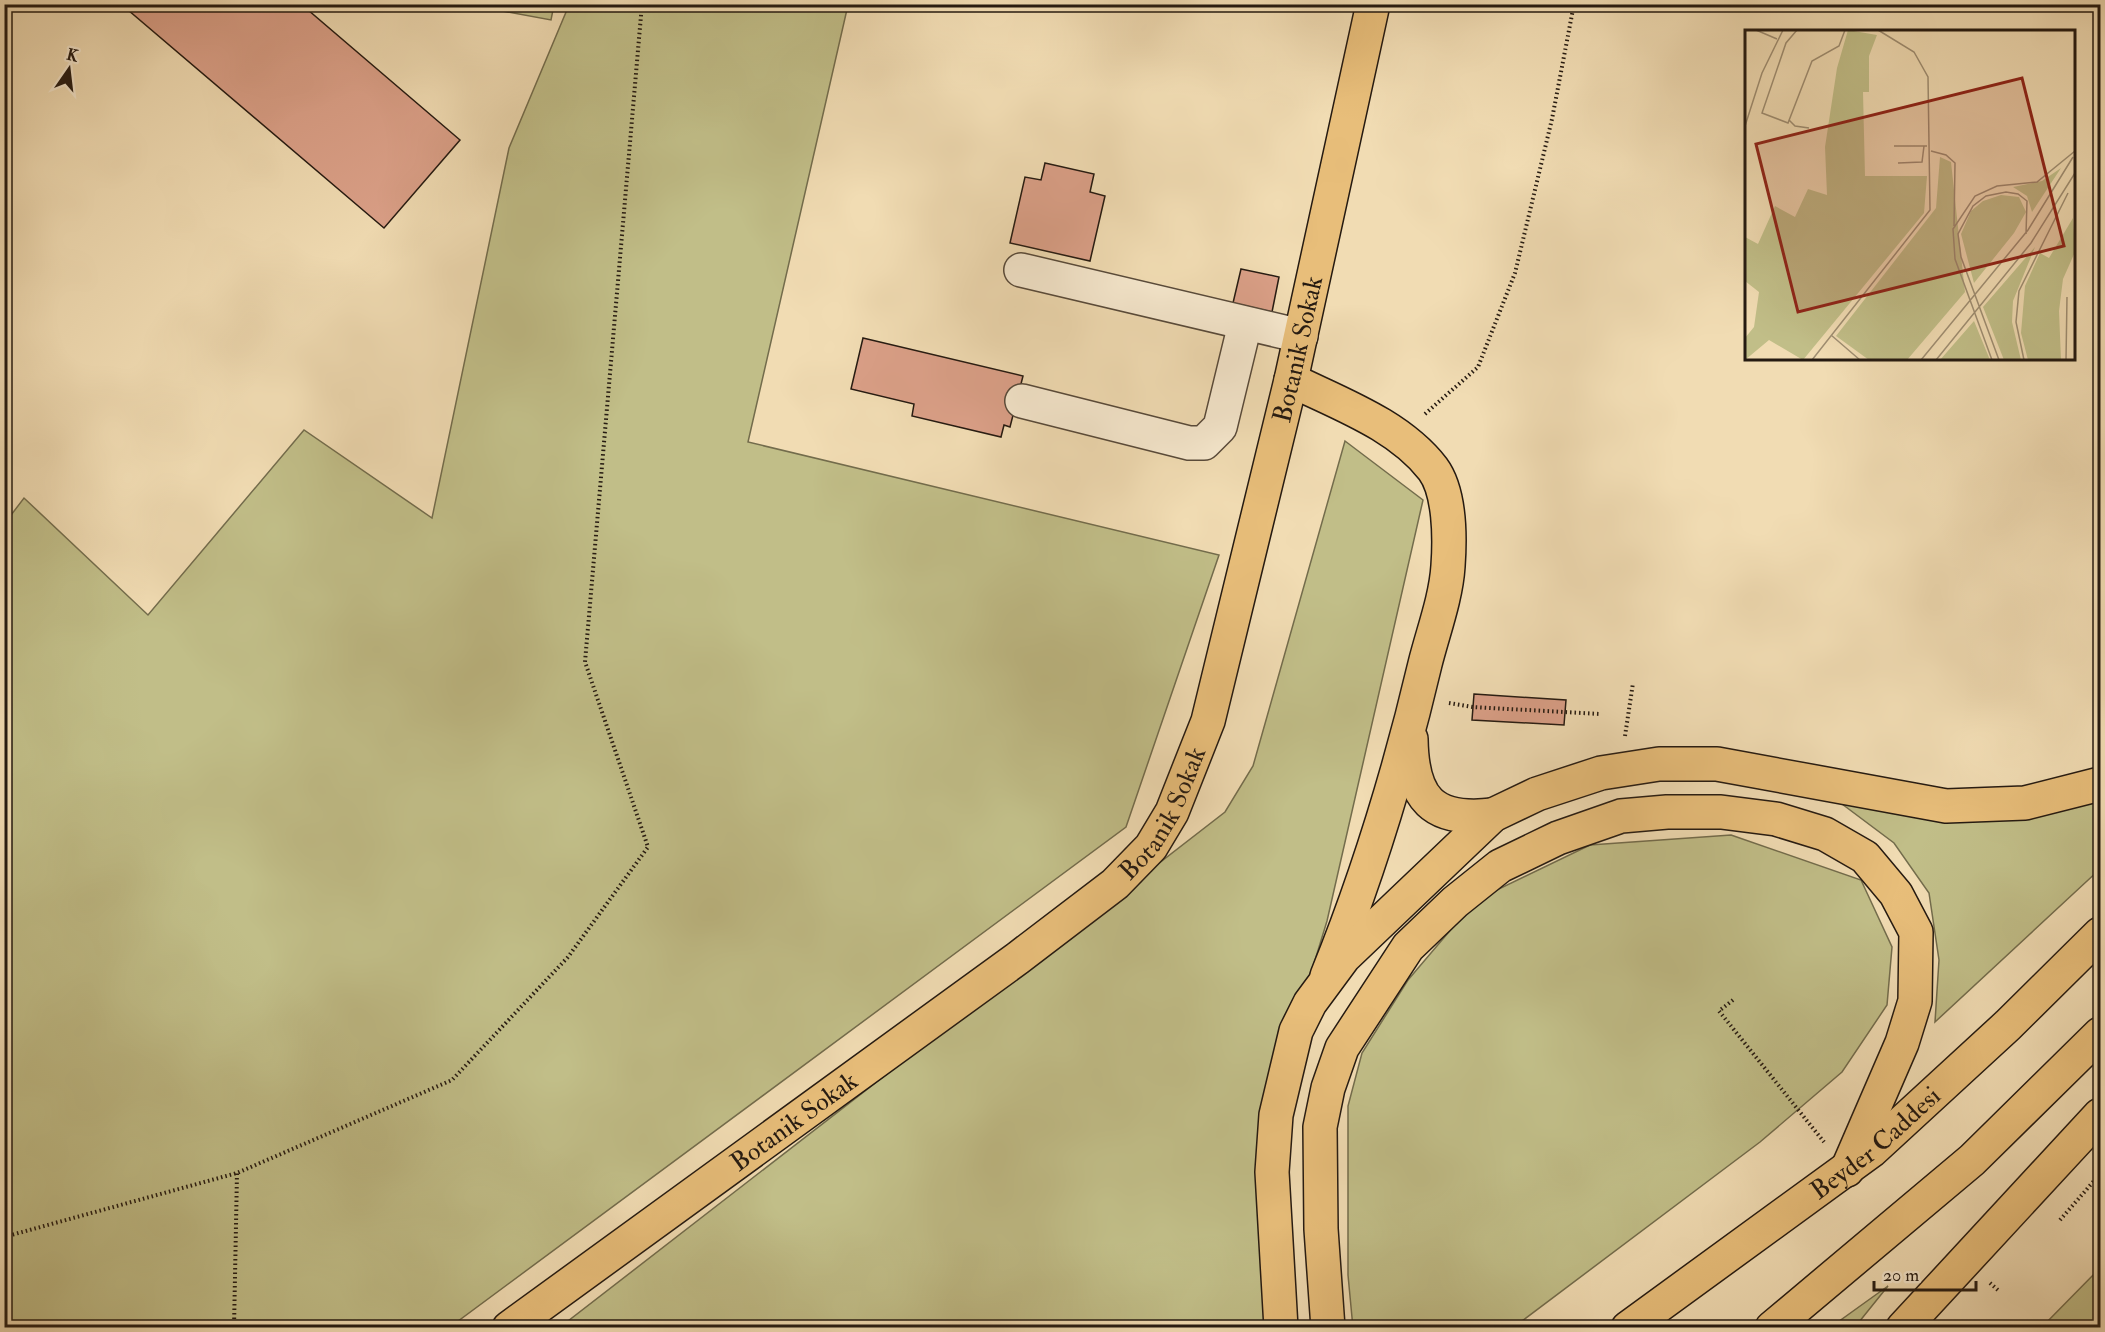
<svg xmlns="http://www.w3.org/2000/svg" width="2105" height="1332" font-family="'IM FELL Double Pica',serif">
	<rect width="100%" height="100%" fill="#f1dcb3"/>
	<filter id="stains"><feTurbulence type="fractalNoise" baseFrequency=".00333" numOctaves="4"/><feColorMatrix values="0 0 0 0 .2 0 0 0 0 .09 0 0 0 0 .02 0 0 0 .5 -.17"/></filter>
	<radialGradient id="worn" r=".72"><stop offset=".6" stop-color="#630" stop-opacity="0"/><stop offset="1" stop-color="#630" stop-opacity=".3"/></radialGradient>
	<!-- green -->
	<g fill="#c1be88" stroke="#736c4c" stroke-width="1.5">
		<polygon points="470,5 554,5 551,20"/>
		<polygon points="569,5 848,5 748,442 1219,555 1126,827 450,1327 5,1327 5,523 24,498 148,615 304,430 432,518 509,148"/>
		<polygon points="1345,441 1423,500 1327,921 1278,1081 1282,1327 559,1328 1225,812 1253,766"/>
		<polygon points="2100,796 2100,869 1935,1022 1939,960 1929,893 1894,843 1838,801"/>
		<polygon points="1731,835 1861,880 1892,947 1887,1005 1842,1072 1760,1142 1514,1327 1353,1328 1348,1275 1348,1106 1362,1053 1408,980 1476,900 1590,845"/>
		<polygon points="2100,1268 2100,1327 2042,1327"/>
		<polygon points="1888,1286 1855,1327 1831,1327"/>
	</g>
	<!-- building -->
	<g fill="#dba088" stroke="#251a11" stroke-width="1.5">
		<polygon points="121,4 301,4 460,140 384,228"/>
		<polygon points="1045,163 1094,174 1090,192 1105,196 1090,261 1010,243 1025,177 1041,180"/>
		<polygon points="1241,269 1279,277 1272,312 1233,303"/>
		<polygon points="863,338 1023,376 1010,427 1004,425 1001,437 912,416 914,404 851,389"/>
		<polygon points="1474,694 1566,700 1564,725 1472,720"/>
	</g>
	<g fill="none" stroke-linecap="round" stroke-linejoin="round">
		<!-- minor casing -->
		<g stroke="#584a3a" stroke-width="36">
			<g id="minor">
				<polyline points="1021,270 1301,336"/>
				<polyline points="1022,401 1189,443 1204,443 1220,427 1245,324"/>
			</g>
		</g>
		<!-- major casing -->
		<g stroke="#251a11" stroke-width="36">
			<g id="major">
				<path d="M1291 380C1340 404 1399 425 1433 469 1450 492 1450 538 1448 566 1446 598 1433 632 1425 664 1400 770 1368 875 1327 976"/>
				<path d="M1411 739C1412 799 1432 822 1493 815"/>
				<path id="s1" d="M509 1328 1018 958 1115 884 1151 847 1172 812 1208 721 1291 380 1373 4"/>
			</g>
		</g>
		<!-- highway casing -->
		<g stroke="#251a11" stroke-width="36">
			<g id="highway">
				<polyline points="1281,1328 1272,1172 1276,1115 1296,1031 1310,1003 1344,957 1493,815 1537,794 1601,773 1659,764 1717,764 1946,806 2025,803 2100,784"/>
				<polyline points="1328,1328 1321,1229 1320,1127 1328,1088 1342,1048 1408,947 1455,902 1500,866 1558,838 1621,816 1667,812 1721,812 1776,819 1825,834 1865,857 1896,894 1916,932 1915,1001 1902,1043 1847,1170"/>
				<path id="s2" d="M1628 1328 1871 1151 2008 1025 2100 934"/>
				<polyline points="1772,1328 1972,1160 2100,1034"/>
				<polyline points="1903,1328 2100,1115"/>
			</g>
		</g>
		<!-- path -->
		<g stroke="#251a11" stroke-width="4" stroke-dasharray="1.5 3" stroke-linecap="butt">
			<polyline points="1425,414 1478,367 1515,273 1552,119 1574,4"/>
			<polyline points="1449,703 1473,707 1600,714"/>
			<polyline points="1625,736 1633,683"/>
			<polyline points="1733,1000 1719,1011 1824,1142"/>
			<polyline points="2060,1220 2100,1174"/>
			<polyline points="4,1237 237,1173 452,1080 568,957 648,847 585,662 642,4"/>
			<polyline points="1990,1283 1999,1291"/>
			<polyline points="234,1328 237,1173"/>
		</g>
		<!-- minor -->
		<use href="#minor" stroke="#f6e8ce" stroke-width="33"/>
		<!-- major -->
		<use href="#major" stroke="#e8be7a" stroke-width="33"/>
		<!-- highway -->
		<use href="#highway" stroke="#e8be7a" stroke-width="33"/>
	</g>
	<g text-anchor="middle" stroke-width="5" stroke-linejoin="round" paint-order="stroke">
		<!-- street labels -->
		<g font-size="26" fill="#251a11" stroke="#f6e8ce">
			<text dy="9" stroke="none"><textPath href="#s1" startOffset="1324">Botanik Sokak</textPath></text>
			<text dy="9" stroke="none"><textPath href="#s1" startOffset="838">Botanik Sokak</textPath></text>
			<text dy="9" stroke="none"><textPath href="#s1" startOffset="352">Botanik Sokak</textPath></text>
			<text dy="9" stroke="none"><textPath href="#s2" startOffset="309">Beyder Caddesi</textPath></text>
		</g>
	</g>
	<!-- overview -->
	<g transform="translate(1745 30)">
		<rect width="330" height="330" fill="#f1dcb3"/>
		<path d="M103 0 132 5 124 26V62H118L120 146H182L179 183 58 330 24 310 0 330V308L9 297 14 262 0 251V207L13 214 30 176 50 187 63 159 82 165 80 117 92 38ZM195 127 206 132 220 262 162 330H124L91 306 191 178ZM316 138 287 182 282 166 268 157 297 151ZM256 165 274 167 281 182 269 203 229 253 216 204 226 181 238 171ZM328 188 330 222 318 249 314 281 316 330H283L276 303 280 256 295 223 304 228ZM290 217 268 271 267 292 276 330H259L238 277ZM229 291 245 330H195Z" fill="#c1be88"/>
		<path fill="none" stroke="#9f8e72" stroke-width="1.5" d="M11 0 32 9M52 0 41 13 17 83 43 93 67 31 94 16 100 0M44 90 50 96 64 98M0 96 17 43 38 0M149 116H182M186 121 201 125 210 133 209 196M153 133 177 132 179 116M86 305 115 330M67 330 185 180 183 47 169 22 133 0M176 330 283 200 328 127M191 330 286 213 330 143M247 330 210 229 208 199 230 166 252 156 292 152 330 121M254 330 216 227 213 204 228 176 241 166 261 162 273 164 282 171 281 204M279 330 271 292 274 261 323 163M321 330 322 267"/>
		<path fill="#8f2418" fill-opacity="0.15" stroke="#8f2418" stroke-width="3" d="M277 48 319 216 53 282 11 114Z"/>
		<rect width="330" height="330" fill="none" stroke="#251a11" stroke-width="3"/>
	</g>
	<!-- margin -->
	<rect width="2105" height="1332" fill="none" stroke="#f1dcb3" stroke-width="24"/>
	<rect x="6" y="6" width="2093" height="1320" fill="none" stroke="#251a11" stroke-width="3"/>
	<rect x="12" y="12" width="2081" height="1308" fill="none" stroke="#251a11" stroke-width="1.5"/>
	<!-- north arrow -->
	<g transform="translate(69 69) rotate(14)" stroke="#f6e8ce" stroke-width="4.5" paint-order="stroke">
	<path d="M0-4.5L10 22L0 15L-10 22Z" fill="#251a11"/>
	<text y="-9" font-size="16" font-weight="bold" text-anchor="middle" fill="#251a11">K</text>
	</g>
	<!-- scale -->
	<path d="M1874 1281v9h102v-9" fill="none" stroke="#251a11" stroke-width="3"/>
	<text x="1883" y="1281" font-size="18" fill="#251a11" stroke="#f6e8ce" stroke-width="4.5" paint-order="stroke">20 m</text>
	<rect width="100%" height="100%" filter="url(#stains)"/>
	<rect width="100%" height="100%" fill="url(#worn)"/>
</svg>
